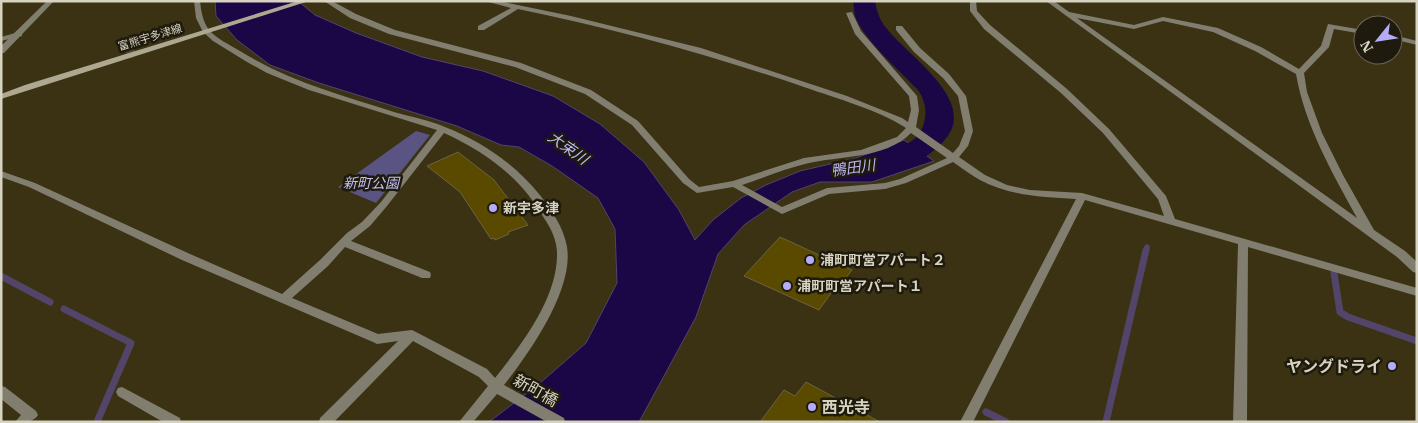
<svg xmlns="http://www.w3.org/2000/svg" width="1418" height="423" font-family="'IBM Plex Serif','Noto Sans JP',serif">
	<rect width="100%" height="100%" fill="#3a3213"/>
	<!-- green -->
	<polygon fill="#595481" points="416,131 430,135 376,203 338,187"/>
	<!-- water -->
	<polygon fill="#1b0745" stroke="#53446a" points="215,1 298,1 315,15 356,33 422,57 483,71 553,96 600,124 644,162 679,210 695,240 713,220 741,198 766,185 800,171 856,158 904,140 934,161 872,182 820,182 792,192 744,225 718,254 696,317 639,422 489,422 539,384 586,343 617,283 615,229 598,198 552,166 519,147 501,145 457,126 319,83 270,65 237,40 216,16"/>
	<g fill="none" stroke-linecap="round" stroke-linejoin="round">
		<!-- stream-far1 -->
		<polyline stroke="#53446a" stroke-width="5.5" points="1146,251 1147,247"/>
		<!-- stream -->
		<g stroke="#53446a" stroke-width="7">
			<polyline points="1334,273 1340,312 1348,317 1417,341"/>
			<polyline points="1,276 50,302"/>
			<polyline points="64,309 131,343 97,422"/>
			<polyline points="986,412 1006,422"/>
			<polyline points="1106,422 1146,250"/>
		</g>
		<!-- river -->
		<path fill="#1b0745" fill-rule="evenodd" d="M853 1H875C877 12 880 21 887 29 908 56 983 104 942 143 932 152 925 159 911 164 896 170 883 177 867 173L863 166C878 144 919 156 925 118 927 108 923 96 917 89 900 71 863 39 855 16 854 12 854 6 853 1Z"/>
	</g>
	<!-- building -->
	<g fill="#594a00" stroke="#6c6343">
		<polygon points="458,152 494,180 528,225 508,232 509,234 495,240 494,238 491,239 460,192 427,166"/>
		<polygon points="780,237 852,270 841,284 839,282 819,310 744,276"/>
		<polygon points="806,382 880,422 760,422 784,390 795,396"/>
	</g>
	<g fill="none" stroke-linecap="round" stroke-linejoin="round">
		<!-- minor-tunnel -->
		<polyline stroke="#524a2d" stroke-width="8" stroke-dasharray="8 4" stroke-linecap="butt" points="129,50 137,59"/>
		<!-- minor -->
		<g fill="#817e6f" fill-rule="evenodd">
			<path d="M194 1H200C201 11 203 22 209 30 217 39 230 45 240 51 288 81 341 95 394 112 411 117 429 120 445 127 481 141 515 164 539 194 551 209 564 228 567 247 574 290 529 353 504 385L564 418 565 422H547L497 394 473 422H459L488 386 479 377 413 341 334 422H319L320 418 398 341 377 344 373 342 182 260 29 187 1 177V171L35 183 190 254 282 294 320 260 347 233 362 222 381 202 437 130 309 90 267 73 247 62 213 41 203 32 196 18ZM444 133C486 152 521 178 544 218 551 228 557 241 557 253 558 298 521 345 495 378L487 369 416 332 412 330 378 334 292 298 328 266 345 247 422 278H430L431 275 430 272 351 241 370 226 387 206Z"/>
			<path d="M324 1H332L356 14 395 30 521 63 591 90 638 121 689 179 699 187 733 181 804 158 861 150 897 137 906 128C879 110 835 98 804 87 710 55 616 29 518 9L484 30H478V26L511 8 485 1H499L571 16 701 48 847 96 902 118 908 122 911 110 909 96 855 34 846 13 852 12 861 31 917 96 919 110 916 127 953 153 959 146 965 131 958 96 943 78 914 52 896 30V26H902L920 48 949 74 966 96 973 131 968 146 959 157 985 175 1007 185 1030 190 1082 193 1164 216 1158 199 1103 133 1061 93 984 29 970 11V1H976L977 11 990 25 1067 89 1109 129 1166 196 1175 219 1417 288V296L1248 247 1247 422H1233L1238 244 1085 200 973 422H960L1076 199C1042 197 1010 196 980 180 971 175 962 168 953 162L906 183 885 189 829 194 782 214 733 187 697 193 683 183 632 125 585 94 515 67 389 34 350 18ZM911 133 947 158 900 179 885 183 827 188 782 207 742 185C763 178 784 169 805 164 840 155 884 160 911 133Z"/>
			<path d="M1046 1H1054L1069 12 1134 25 1163 17 1218 28 1261 47 1299 69 1321 46 1328 24 1363 30V34L1334 29 1329 47 1304 73 1307 92 1322 133 1343 175 1374 230 1405 251 1417 262V273L1413 272 1397 257ZM1077 18 1134 29 1163 21 1213 32 1255 51 1296 74C1305 126 1332 172 1357 218Z"/>
			<polygon points="19,32 22,32 22,36 1,41 1,37"/>
			<polygon points="1393,35 1417,41 1417,45 1393,39"/>
			<path d="M1 386 5 387 36 411 38 415C33 423 24 422 15 422L21 415 1 399Z"/>
			<polygon points="122,387 180,418 181,422 163,422 118,396 116,392 118,388"/>
		</g>
		<!-- tertiary -->
		<polygon fill="#817e6f" fill-rule="evenodd" points="47,1 54,1 4,53 1,53 1,46"/>
		<!-- secondary -->
		<polygon fill="#aea891" fill-rule="evenodd" points="298,1 309,1 1,99 1,94 25,85"/>
	</g>
	<!-- markers -->
	<g fill="#b5acf8" stroke="#1e1a0d" stroke-width="2">
		<circle cx="493" cy="208" r="5"/>
		<circle cx="810" cy="260" r="5"/>
		<circle cx="787" cy="286" r="5"/>
		<circle cx="1392" cy="366" r="5"/>
		<circle cx="812" cy="407" r="5"/>
	</g>
	<g text-anchor="middle" stroke-width="5" stroke-linejoin="round" paint-order="stroke">
		<!-- far-street labels -->
		<g font-size="11" fill="#d7d3c1" stroke="#1e1a0d">
			<text transform="translate(150 37) rotate(-17)" y="4">富熊宇多津線</text>
		</g>
		<!-- park labels -->
		<g font-size="14" font-style="italic" fill="#c5c0fa" stroke="#1e1a0d">
			<text x="371" y="188">新町公園</text>
		</g>
		<!-- poi labels -->
		<g font-size="14" font-weight="bold" fill="#d7d3c1" stroke="#1e1a0d" text-anchor="start">
			<text x="503" y="213">新宇多津</text>
			<text x="820" y="265">浦町町営アパート２</text>
			<text x="797" y="291">浦町町営アパート１</text>
		</g>
		<!-- water labels -->
		<g font-size="15" font-style="italic" fill="#bcb6f0" stroke="#1e1a0d">
			<text transform="translate(568 148) rotate(35)" y="5">大束川</text>
			<text transform="translate(853 168) rotate(-8)" y="5">鴨田川</text>
		</g>
		<!-- near-poi labels -->
		<g font-size="16" font-weight="bold" fill="#d7d3c1" stroke="#1e1a0d" text-anchor="end">
			<text x="1382" y="372">ヤングドライ</text>
			<text x="822" y="413" text-anchor="start">西光寺</text>
		</g>
		<!-- near-street labels -->
		<g font-size="16" fill="#d7d3c1" stroke="#1e1a0d">
			<text transform="translate(536 390) rotate(29)" y="6">新町橋</text>
		</g>
	</g>
	<!-- border -->
	<rect width="1418" height="423" fill="none" stroke="#d7d3c1" stroke-width="5"/>
	<!-- north arrow -->
	<g transform="translate(1378 40) rotate(240)"><circle r="24" fill="#1e1a0d" stroke="#686455"/>
	<path d="M0-4L9 19L0 12L-9 19Z" fill="#b5acf8"/>
	<text y="-8" font-size="14" font-weight="bold" text-anchor="middle" fill="#d7d3c1">N</text>
	</g>
</svg>
